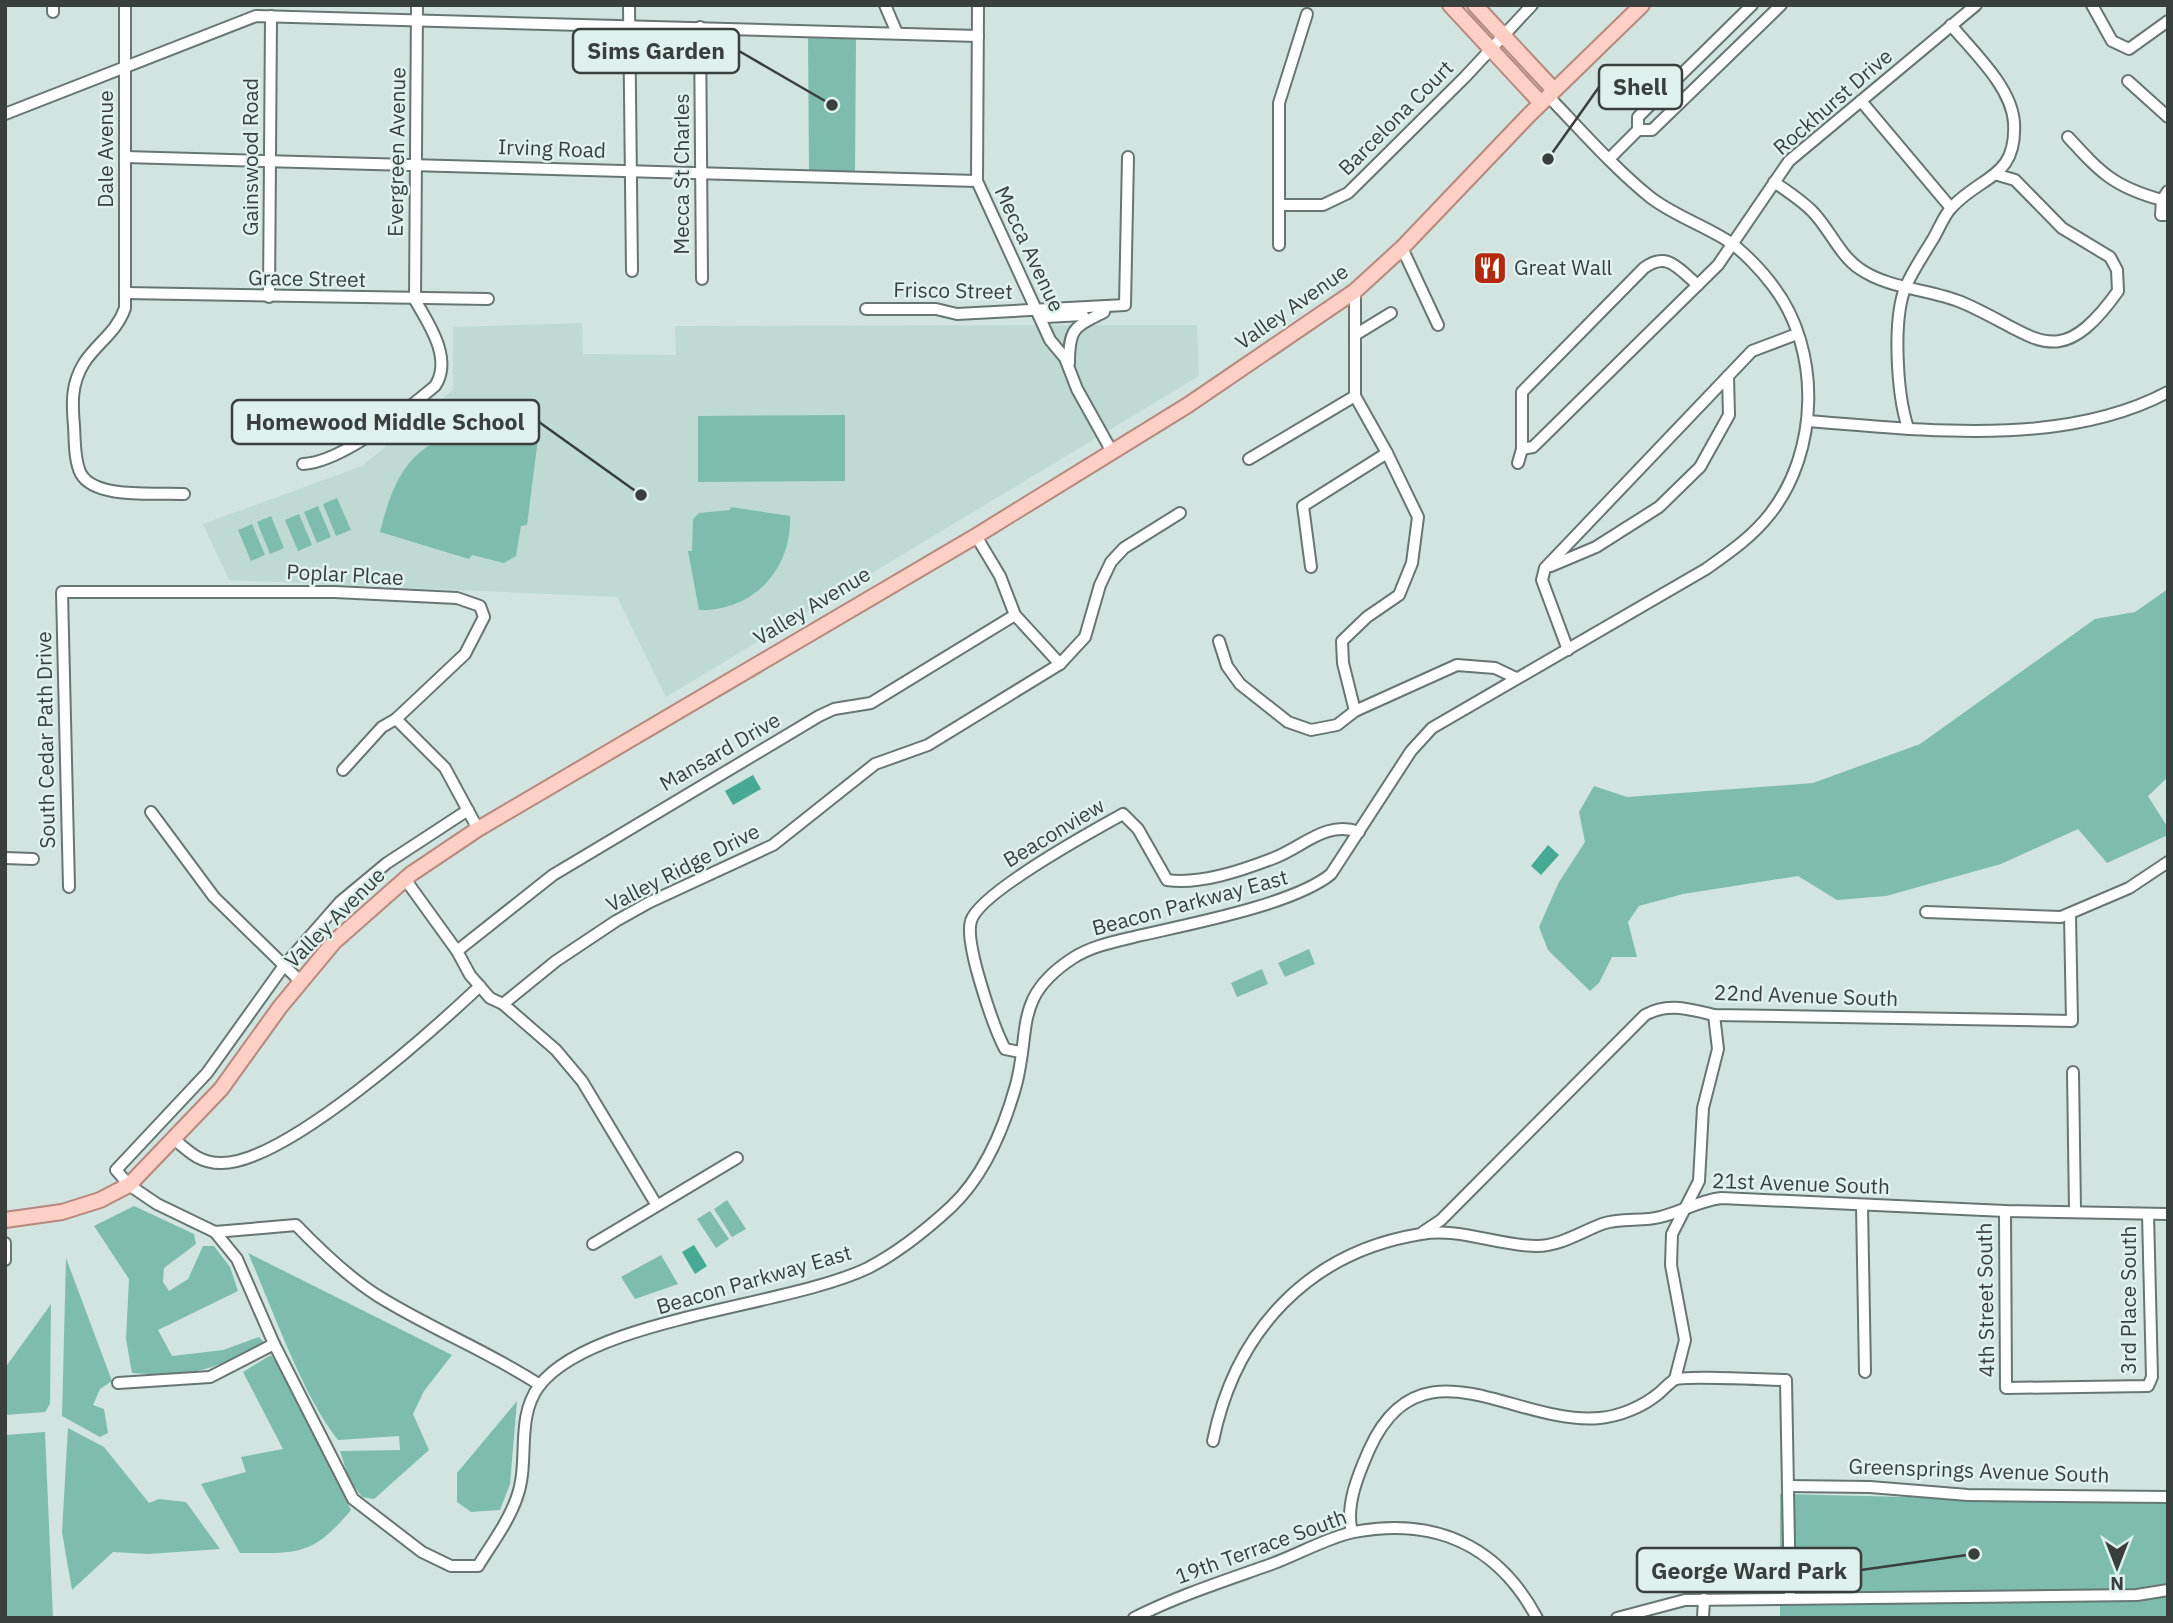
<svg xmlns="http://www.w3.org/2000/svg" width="2173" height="1623" font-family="'IBM Plex Sans',sans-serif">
	<rect width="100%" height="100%" fill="#d2e4df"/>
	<!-- built -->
	<polygon fill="#bfdad2" points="582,323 583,354 676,355 675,326 1197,325 1199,376 666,697 617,597 229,580 203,524 362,466 453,390 453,327"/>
	<!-- green -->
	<g fill="#7ebdad">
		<polygon points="808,38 856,39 855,173 809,172"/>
		<polygon points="845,415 845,481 698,482 698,416"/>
		<path d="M484 428 539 431 527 525 521 526 516 556 504 563 472 555 469 559 380 532C396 467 417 437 484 428Z"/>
		<polygon points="337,498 351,530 336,536 323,504"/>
		<polygon points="318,506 331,537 317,543 304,512"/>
		<path d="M731 507 790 516C792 570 753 611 699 610L688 551H692L693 519 699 513 730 510Z"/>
		<polygon points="299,514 312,545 298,551 285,520"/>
		<polygon points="271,516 284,548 270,554 257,522"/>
		<polygon points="252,524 265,555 251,561 238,530"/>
		<polygon points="2168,589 2168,777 2148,796 2168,828 2168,835 2107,863 2078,829 2001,864 1886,896 1837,900 1798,876 1683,894 1639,906 1628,922 1637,957 1612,957 1599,983 1590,991 1548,950 1539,927 1559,882 1585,842 1579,812 1594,786 1627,797 1813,783 1920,744 2095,619 2135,612"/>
		<polygon points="1309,949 1315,964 1285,977 1278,963"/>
		<polygon points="1262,969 1268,984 1237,997 1231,983"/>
		<polygon points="727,1200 746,1229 732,1237 714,1209"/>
		<path d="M134 1206 194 1234 196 1244 164 1268 163 1282 169 1291 188 1279 203 1246H214L230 1267 238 1291 158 1330 172 1356 223 1350 259 1337 265 1343C211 1370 194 1378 132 1373L126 1339 129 1279 94 1226Z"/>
		<polygon points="710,1211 729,1239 716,1248 697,1219"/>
		<path d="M248 1253 452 1355 424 1391 413 1414 429 1450 374 1499 362 1497 349 1479 340 1451 400 1450 399 1436 338 1440C302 1395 272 1307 248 1253Z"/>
		<polygon points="661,1255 678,1284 635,1299 621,1277"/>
		<polygon points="66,1258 112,1381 100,1389 93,1405 104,1409 108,1433 100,1437 62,1416"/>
		<polygon points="51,1304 50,1404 45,1412 5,1415 5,1368"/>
		<path d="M271 1355 292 1387 351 1510C312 1557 297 1553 240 1553L201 1484 246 1472 241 1457 283 1449 243 1372Z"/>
		<polygon points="517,1401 510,1484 500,1510 471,1512 457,1502 457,1473"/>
		<polygon points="68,1428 104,1447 149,1503 159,1499 186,1502 220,1549 148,1554 113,1552 72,1590 62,1532"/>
		<polygon points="45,1432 53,1618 5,1618 5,1435"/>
		<polygon points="1780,1494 2168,1503 2168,1618 1780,1618"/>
	</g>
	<!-- water -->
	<g fill="#45a993">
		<polygon points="753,775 761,789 733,805 725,791"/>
		<polygon points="1548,845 1559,855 1541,875 1531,866"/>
		<polygon points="694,1245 707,1266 695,1274 682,1252"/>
	</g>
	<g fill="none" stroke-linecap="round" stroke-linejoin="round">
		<!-- minor casing -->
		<g stroke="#677672" stroke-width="14">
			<g id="minor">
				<polyline points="53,5 53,12"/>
				<path d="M125 5V308C117 332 97 343 84 363 71 384 72 403 74 426 75 440 74 461 81 474 96 500 158 492 184 494"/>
				<polyline points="629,5 632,271"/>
				<polyline points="885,5 897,33"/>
				<polyline points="978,5 977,181 1050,340 1065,358 1077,389 1111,450"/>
				<polyline points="1752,5 1638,117 1638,130 1652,130 1781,5"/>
				<polyline points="2092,5 2112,41 2129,49 2168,21"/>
				<polyline points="700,27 702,279"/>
				<polyline points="2128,81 2168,117"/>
				<polyline points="1861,101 1951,208"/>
				<polyline points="5,114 256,16 978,36"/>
				<path d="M2068 137C2101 173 2114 187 2162 200"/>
				<polyline points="125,157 977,181"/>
				<polyline points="1609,159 1638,130"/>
				<path d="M1774 182C1787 191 1801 200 1812 211 1829 228 1840 256 1860 269 1889 289 1929 289 1961 302 2035 333 2056 378 2118 291L2117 270 2110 257 2062 228 2015 180 1998 175"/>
				<polyline points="2168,191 2162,200 2161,215 2168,215"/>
				<polyline points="1280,205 1323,205 1348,193 1465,77 1532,5"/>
				<polyline points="1279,245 1279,103 1307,14"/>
				<polyline points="1402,248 1438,325"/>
				<polyline points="1355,291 1355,396 1387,453"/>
				<polyline points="125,293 488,299"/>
				<polyline points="269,297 271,16"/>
				<polyline points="415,300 417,5"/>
				<polyline points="866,309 936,309 957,314 1125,305 1128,157"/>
				<polyline points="1039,311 1046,317 1083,315"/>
				<polyline points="1355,335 1391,313"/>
				<path d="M1069 363C1069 327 1075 327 1104 312L1105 308"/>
				<path d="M1808 421C1922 430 2063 448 2168 392"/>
				<path d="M1908 428C1897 395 1892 318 1906 286 1913 270 1924 254 1933 239 1939 229 1944 215 1952 207 1982 175 2017 178 2014 123 2012 87 1973 52 1951 25"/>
				<polyline points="1522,449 1533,447 1718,265 1789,161 1976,5"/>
				<polyline points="1249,459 1355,396"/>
				<path d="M1518 463 1522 449V392L1644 268C1668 250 1679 270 1698 285"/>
				<path d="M303 464C342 462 404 412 435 386 453 359 429 324 415 300"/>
				<polyline points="976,536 1000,576 1015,615 1060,664"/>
				<polyline points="1551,566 1596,547 1659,507 1700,467 1729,415 1728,376"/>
				<polyline points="1311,567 1303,506 1387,453 1418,517 1412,563 1399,595 1367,617 1342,641 1343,663 1355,711"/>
				<polyline points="1219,641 1227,666 1240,684 1288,722 1311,730 1337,725 1355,711 1457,665 1495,668 1516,678"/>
				<polyline points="1568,650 1542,580 1545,568 1752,351 1797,334"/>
				<polyline points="396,719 445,768 478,829"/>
				<path d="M468 810 387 863 340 902 283 967 207 1073 116 1170 129 1185 157 1204 215 1232 237 1259 274 1344 353 1499 422 1552 451 1566H478C491 1545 509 1521 517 1497 530 1461 515 1419 539 1386 591 1318 787 1307 868 1268 899 1252 925 1231 951 1207 984 1176 1004 1128 1016 1085 1031 1029 1013 997 1073 958 1093 945 1118 941 1142 935 1190 924 1295 904 1331 874L1411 751 1432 728 1706 569C1730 552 1752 537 1770 514 1819 452 1822 350 1773 286 1762 271 1743 251 1728 241 1703 225 1673 215 1650 197 1613 167 1581 130 1548 96"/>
				<polyline points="151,812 214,897 300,981"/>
				<polyline points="5,858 33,859"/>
				<polyline points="405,879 457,951 470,975 490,998 503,1004 556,1050 582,1081 656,1204"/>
				<polyline points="69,887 62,592 335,592 457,598 480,606 484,617 465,654 396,719 382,727 343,770"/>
				<polyline points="1926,912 2061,917 2129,888 2168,862"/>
				<polyline points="457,951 553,875 819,716 834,709 871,703 1015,615"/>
				<polyline points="503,1004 556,961 616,921 650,902 773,845 875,764 928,745 1060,664 1085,637 1100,585 1111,562 1124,548 1180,513"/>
				<path d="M1020 1052 1005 1049C994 1028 964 943 971 921 979 893 1094 830 1123 814L1138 829 1167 880C1200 885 1243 870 1274 858 1303 847 1326 820 1359 832"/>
				<polyline points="2073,1072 2075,1211"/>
				<path d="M174 1139C189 1152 200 1163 221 1163 285 1164 432 1031 480 986"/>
				<polyline points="1862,1205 1865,1372"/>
				<polyline points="2005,1211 2006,1388 2148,1386 2152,1377 2148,1214"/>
				<path d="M215 1232 296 1225C321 1251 348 1277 378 1296 431 1329 488 1351 540 1385"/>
				<path d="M1423 1232 1441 1220 1645 1015C1668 1002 1689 1009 1714 1015L2072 1021 2070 915"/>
				<polyline points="5,1243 5,1260"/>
				<polyline points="593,1244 737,1158"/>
				<polyline points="1675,1379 1685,1340 1671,1265 1672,1234 1699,1181 1703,1108 1718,1049 1714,1015"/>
				<polyline points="118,1383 210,1377 274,1344"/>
				<path d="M1213 1441C1235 1332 1308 1252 1421 1234 1459 1227 1498 1246 1537 1246 1560 1246 1581 1232 1602 1224 1620 1217 1642 1222 1660 1217 1681 1212 1698 1201 1721 1198L2005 1211 2168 1214"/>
				<polyline points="1788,1486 1870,1487 1968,1495 2168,1497"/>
				<path d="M1352 1532C1345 1506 1358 1475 1369 1450 1420 1335 1515 1426 1600 1418 1620 1416 1642 1407 1658 1394 1663 1390 1669 1383 1674 1380 1683 1375 1769 1380 1786 1380L1790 1598"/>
				<path d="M1134 1618C1177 1596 1224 1581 1269 1565 1295 1556 1328 1537 1354 1532 1435 1517 1498 1545 1537 1618"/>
				<polyline points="1617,1618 1685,1600 2137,1595 2168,1590"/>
				<polyline points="1703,1618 1704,1599"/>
			</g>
		</g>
		<!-- major casing -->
		<g stroke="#b7887d" stroke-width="18">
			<g id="major">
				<polyline points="1450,5 1541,103"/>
				<polyline points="1475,5 1554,90"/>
				<polyline points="5,1220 62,1212 100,1200 129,1185 221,1089 280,1007 334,942 411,874 478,829 976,536 1188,405 1355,291 1402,248 1529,115 1642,5"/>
			</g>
		</g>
		<!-- minor -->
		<use href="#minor" stroke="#fff" stroke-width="10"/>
		<!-- major -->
		<use href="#major" stroke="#fdcfc5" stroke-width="14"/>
	</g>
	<!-- icons -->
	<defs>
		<g id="restaurant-square" transform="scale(1.75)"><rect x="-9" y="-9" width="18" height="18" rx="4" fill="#b4280e" stroke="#dff1ec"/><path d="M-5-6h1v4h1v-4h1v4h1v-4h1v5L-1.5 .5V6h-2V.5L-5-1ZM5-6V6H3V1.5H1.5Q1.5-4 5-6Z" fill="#fff"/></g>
	</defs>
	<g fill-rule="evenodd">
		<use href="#restaurant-square" x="1490" y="268"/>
	</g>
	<g text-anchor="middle" stroke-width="5" stroke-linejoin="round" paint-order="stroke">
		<!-- street labels -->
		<g font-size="21" fill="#383f3d" stroke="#dff1ec">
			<text transform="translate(1833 102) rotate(-41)" y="7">Rockhurst Drive</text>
			<text transform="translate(1396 118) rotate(-45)" y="7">Barcelona Court</text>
			<text transform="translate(106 149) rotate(-90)" y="7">Dale Avenue</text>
			<text transform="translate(552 149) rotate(2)" y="7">Irving Road</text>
			<text transform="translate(397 152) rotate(-89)" y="7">Evergreen Avenue</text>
			<text transform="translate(251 157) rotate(-90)" y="7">Gainswood Road</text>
			<text transform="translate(682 174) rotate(-90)" y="7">Mecca St Charles</text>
			<text transform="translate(1029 249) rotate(65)" y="7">Mecca Avenue</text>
			<text transform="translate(307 279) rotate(1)" y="7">Grace Street</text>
			<text transform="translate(953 291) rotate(1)" y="7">Frisco Street</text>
			<text transform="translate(1292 307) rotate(-35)" y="7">Valley Avenue</text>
			<text transform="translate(345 575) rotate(3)" y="7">Poplar Plcae</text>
			<text transform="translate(812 606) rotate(-31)" y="7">Valley Avenue</text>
			<text transform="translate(46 740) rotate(-91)" y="7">South Cedar Path Drive</text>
			<text transform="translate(720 752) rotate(-30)" y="7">Mansard Drive</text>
			<text transform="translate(1054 833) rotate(-31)" y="7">Beaconview</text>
			<text transform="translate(683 868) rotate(-27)" y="7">Valley Ridge Drive</text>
			<text transform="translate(1190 903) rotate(-15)" y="7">Beacon Parkway East</text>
			<text transform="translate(335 918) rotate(-45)" y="7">Valley Avenue</text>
			<text transform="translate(1806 996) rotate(2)" y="7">22nd Avenue South</text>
			<text transform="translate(1801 1184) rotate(2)" y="7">21st Avenue South</text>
			<text transform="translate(754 1280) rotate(-16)" y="7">Beacon Parkway East</text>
			<text transform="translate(1986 1300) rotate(-91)" y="7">4th Street South</text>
			<text transform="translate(2129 1300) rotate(-90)" y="7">3rd Place South</text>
			<text transform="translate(1979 1471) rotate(2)" y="7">Greensprings Avenue South</text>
			<text transform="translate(1261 1547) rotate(-20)" y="7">19th Terrace South</text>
		</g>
		<!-- poi labels -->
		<g font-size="21" fill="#383f3d" stroke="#dff1ec" text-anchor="start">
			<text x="1514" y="275">Great Wall</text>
		</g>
	</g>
	<!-- callouts -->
	<path fill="none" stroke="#383f3d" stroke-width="2.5" d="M832 105L739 51M1548 159L1599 87M641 495L539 422M1974 1554L1861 1570"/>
	<g fill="#383f3d" stroke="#dff1ec" stroke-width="2.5">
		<circle cx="832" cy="105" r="7"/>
		<circle cx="1548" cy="159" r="7"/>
		<circle cx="641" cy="495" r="7"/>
		<circle cx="1974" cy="1554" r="7"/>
	</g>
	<g fill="#dff1ec" stroke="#383f3d" stroke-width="2.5">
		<rect x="573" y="29" width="166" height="44" rx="7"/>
		<rect x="1599" y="65" width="83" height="44" rx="7"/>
		<rect x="232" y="400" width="307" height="44" rx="7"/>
		<rect x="1637" y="1548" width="224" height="44" rx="7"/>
	</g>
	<g font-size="23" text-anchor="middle" font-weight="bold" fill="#383f3d">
		<text x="656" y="59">Sims Garden</text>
		<text x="1640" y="95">Shell</text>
		<text x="385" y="430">Homewood Middle School</text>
		<text x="1749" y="1579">George Ward Park</text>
	</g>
	<!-- border -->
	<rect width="2173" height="1623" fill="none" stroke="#383f3d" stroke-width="14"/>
	<!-- north arrow -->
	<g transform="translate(2117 1567) rotate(180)" stroke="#dff1ec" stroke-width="5" paint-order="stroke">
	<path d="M0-5L12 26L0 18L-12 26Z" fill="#383f3d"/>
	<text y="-10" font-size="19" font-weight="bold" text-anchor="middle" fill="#383f3d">N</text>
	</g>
</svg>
